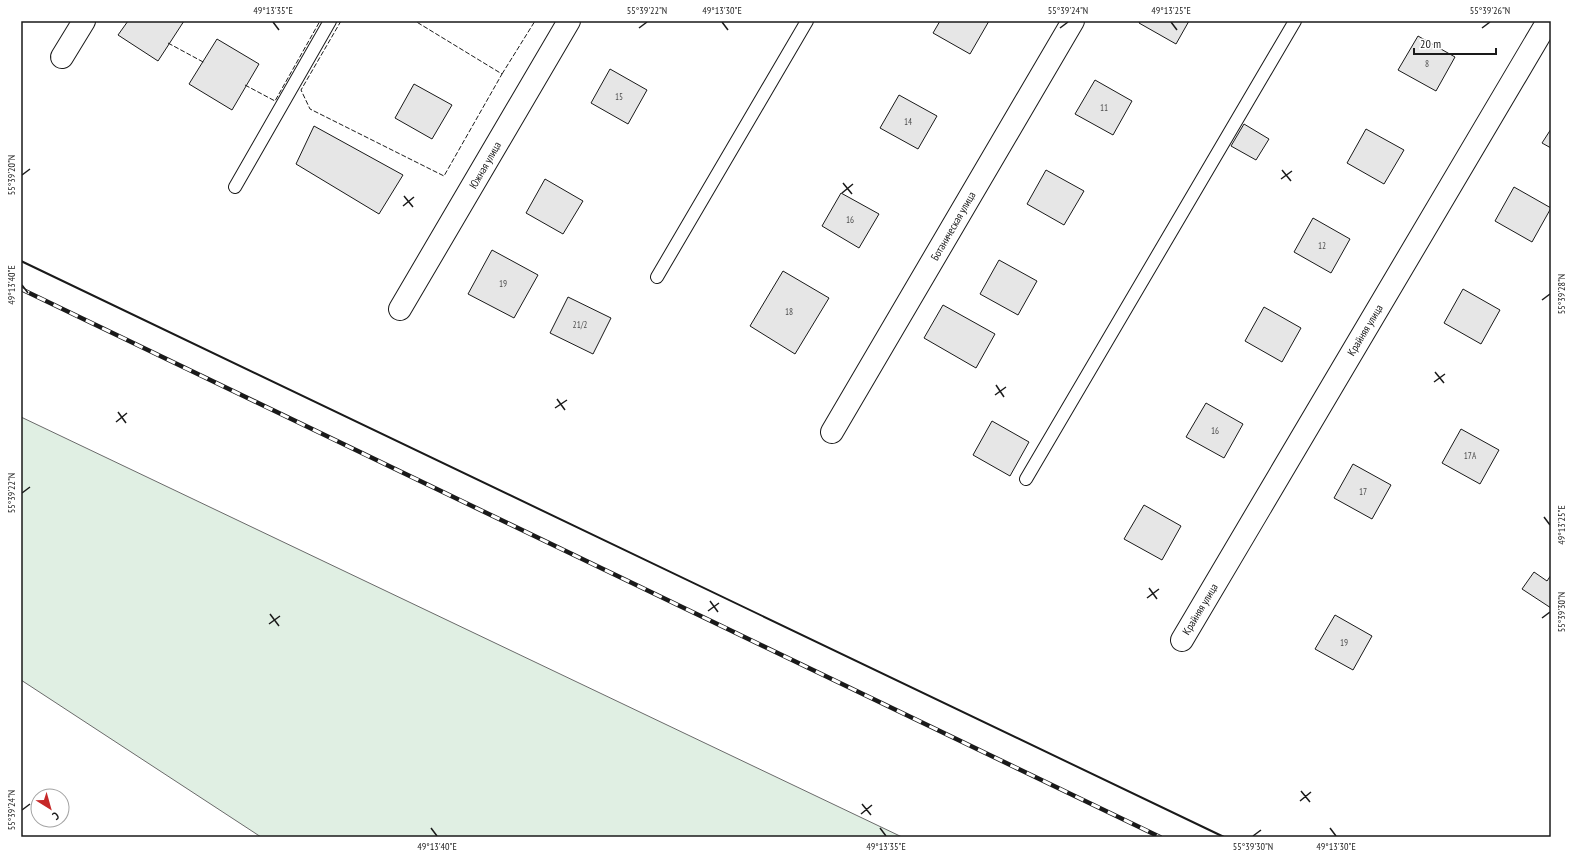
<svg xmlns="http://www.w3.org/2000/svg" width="1572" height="858" font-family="'PT Sans Narrow',sans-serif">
	<rect width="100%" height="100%" fill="#fff"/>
	<!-- green -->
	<polygon fill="#e0efe3" stroke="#6a6a6a" points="21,417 902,837 261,837 21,680"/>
	<!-- building -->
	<g fill="#e6e6e6" stroke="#1a1a1a">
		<polygon points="128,21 184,21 158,61 118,35"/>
		<polygon points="940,21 989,21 970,54 933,33"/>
		<polygon points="1140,21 1189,21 1176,44 1139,23"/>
		<polygon points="1418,36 1455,57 1436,91 1398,70"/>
		<polygon points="217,39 259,64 232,110 189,84"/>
		<polygon points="610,69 647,90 628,124 591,103"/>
		<polygon points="1095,80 1132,101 1113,135 1075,114"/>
		<polygon points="414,84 452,105 432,139 395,118"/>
		<polygon points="899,95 937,116 918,149 880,128"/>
		<polygon points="1244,124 1269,139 1256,160 1231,146"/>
		<polygon points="314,126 403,175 379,214 296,164"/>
		<polygon points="1366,129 1404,150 1384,184 1347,163"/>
		<polygon points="1551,129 1551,148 1542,143"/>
		<polygon points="1046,170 1084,191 1064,225 1027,204"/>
		<polygon points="545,179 583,201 563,234 526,213"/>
		<polygon points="1514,187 1551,208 1532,242 1495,221"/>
		<polygon points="841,193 879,214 859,248 822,226"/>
		<polygon points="1313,218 1350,239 1331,273 1294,252"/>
		<polygon points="492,250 538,275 514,318 468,294"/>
		<polygon points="999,260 1037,281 1018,315 980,294"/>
		<polygon points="783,271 829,298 795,354 750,326"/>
		<polygon points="1463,289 1500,310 1481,344 1444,323"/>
		<polygon points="568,297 611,318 593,354 550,333"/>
		<polygon points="943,305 995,334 976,368 924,338"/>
		<polygon points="1264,307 1301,328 1282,362 1245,341"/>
		<polygon points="1206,403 1243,424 1224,458 1186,437"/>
		<polygon points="992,421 1029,442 1010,476 973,455"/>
		<polygon points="1461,429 1499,450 1480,484 1442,463"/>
		<polygon points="1353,464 1391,485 1372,519 1334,498"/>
		<polygon points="1144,505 1181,526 1162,560 1124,539"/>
		<polygon points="1534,572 1547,581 1551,575 1551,608 1522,589"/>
		<polygon points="1335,615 1372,636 1353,670 1315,649"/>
	</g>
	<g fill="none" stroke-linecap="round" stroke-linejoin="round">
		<!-- service casing -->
		<g stroke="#1a1a1a" stroke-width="14">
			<g id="service">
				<polyline points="235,187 330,21"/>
				<polyline points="657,277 807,21"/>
				<polyline points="1026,479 1295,21"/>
			</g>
		</g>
		<!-- minor casing -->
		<g stroke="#1a1a1a" stroke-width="24">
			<g id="minor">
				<polyline points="62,57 84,21"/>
				<polyline points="400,309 569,21"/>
				<polyline points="832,432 1073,21"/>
				<polyline points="1182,640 1548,21"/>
			</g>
		</g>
		<!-- service -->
		<use href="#service" stroke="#fff" stroke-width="12"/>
		<!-- minor -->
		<use href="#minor" stroke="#fff" stroke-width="22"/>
		<!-- rail casing -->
		<g stroke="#1a1a1a" stroke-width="4.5">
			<polyline id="rail" points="21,289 1160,837"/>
		</g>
		<!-- rail -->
		<use href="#rail" stroke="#fff" stroke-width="3" stroke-dasharray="9" stroke-linecap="butt"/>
		<!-- fence -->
		<g stroke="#1a1a1a" stroke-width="1" stroke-dasharray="5 2" stroke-linecap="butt">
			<polyline points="341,21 301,90 310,109 444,176 502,74 415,21"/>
			<polyline points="168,43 205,63"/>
			<polyline points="502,74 535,21"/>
			<polyline points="245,85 275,101 320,21"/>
		</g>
		<!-- wall -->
		<polyline stroke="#1a1a1a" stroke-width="2" points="21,261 1224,837"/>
	</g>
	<!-- ticks -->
	<path fill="none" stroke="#1a1a1a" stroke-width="1.5" d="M273 22 279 30M722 22 728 30M1171 22 1177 30M639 28 647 22M1060 28 1068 22M1482 28 1490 22M1282 170 1291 181M22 175 30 169M1281 179 1292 171M843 183 852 194M842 193 853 184M404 196 413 207M403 206 414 197M22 285 28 293M1542 300 1550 294M1435 372 1444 383M1434 382 1445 374M996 385 1004 397M995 395 1006 387M557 399 565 410M555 408 567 400M118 412 126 423M116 422 127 413M22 493 30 487M1544 517 1550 525M1149 588 1157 599M1147 598 1159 589M710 601 718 612M708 611 719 603M270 614 279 626M1542 618 1550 612M269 624 280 616M1301 791 1310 802M1300 801 1311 792M862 804 871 815M22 810 30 804M861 814 872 805M431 828 437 836M880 828 886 836M1330 828 1336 836M1253 836 1261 830"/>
	<g text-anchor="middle" stroke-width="3" stroke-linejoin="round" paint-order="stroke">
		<!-- number labels -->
		<g font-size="9" fill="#4d4d4d">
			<text x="1427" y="67">8</text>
			<text x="619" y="100">15</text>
			<text x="1104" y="111">11</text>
			<text x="908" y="125">14</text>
			<text x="850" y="223">16</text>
			<text x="1322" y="249">12</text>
			<text x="503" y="287">19</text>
			<text x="789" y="315">18</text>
			<text x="580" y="328">21/2</text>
			<text x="1215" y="434">16</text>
			<text x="1470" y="459">17А</text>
			<text x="1363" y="495">17</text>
			<text x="1344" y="646">19</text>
		</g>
		<!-- street labels -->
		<g font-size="11" fill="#1a1a1a" stroke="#fff">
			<text transform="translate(485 165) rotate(-60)" y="4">Южная улица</text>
			<text transform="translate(953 226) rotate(-60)" y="4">Ботаническая улица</text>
			<text transform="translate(1365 330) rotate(-59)" y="4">Крайняя улица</text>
			<text transform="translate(1200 609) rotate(-59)" y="4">Крайняя улица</text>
		</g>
	</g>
	<!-- border -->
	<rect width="1572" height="858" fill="none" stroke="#ffffff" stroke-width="44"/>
	<!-- north arrow -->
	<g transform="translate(50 808) rotate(143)"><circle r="19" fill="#ffffff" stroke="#a3a3a3"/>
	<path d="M0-3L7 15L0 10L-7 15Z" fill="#c62828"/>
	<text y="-6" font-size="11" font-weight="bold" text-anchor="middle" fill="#1a1a1a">С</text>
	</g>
	<!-- scale -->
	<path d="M1414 48v6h82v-6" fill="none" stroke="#1a1a1a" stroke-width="2"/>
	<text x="1420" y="48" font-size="12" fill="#1a1a1a" stroke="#ffffff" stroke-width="3" paint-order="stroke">20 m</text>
	<rect x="22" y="22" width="1528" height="814" fill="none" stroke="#1a1a1a" stroke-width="1.5"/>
	<g font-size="10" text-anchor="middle" fill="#1a1a1a">
		<text x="273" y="14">49°13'35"E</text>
		<text x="647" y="14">55°39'22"N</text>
		<text x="722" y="14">49°13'30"E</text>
		<text x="1068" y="14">55°39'24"N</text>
		<text x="1171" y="14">49°13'25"E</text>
		<text x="1490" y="14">55°39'26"N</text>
		<text transform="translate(11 175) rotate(-90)" y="4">55°39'20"N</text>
		<text transform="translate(11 285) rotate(-90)" y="4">49°13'40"E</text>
		<text transform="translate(1561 294) rotate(-90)" y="4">55°39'28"N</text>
		<text transform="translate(11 493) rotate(-90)" y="4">55°39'22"N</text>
		<text transform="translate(1561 525) rotate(-90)" y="4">49°13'25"E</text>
		<text transform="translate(1561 612) rotate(-90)" y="4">55°39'30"N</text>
		<text transform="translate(11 810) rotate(-90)" y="4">55°39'24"N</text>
		<text x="437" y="850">49°13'40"E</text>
		<text x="886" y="850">49°13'35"E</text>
		<text x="1253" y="850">55°39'30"N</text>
		<text x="1336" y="850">49°13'30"E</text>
	</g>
</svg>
